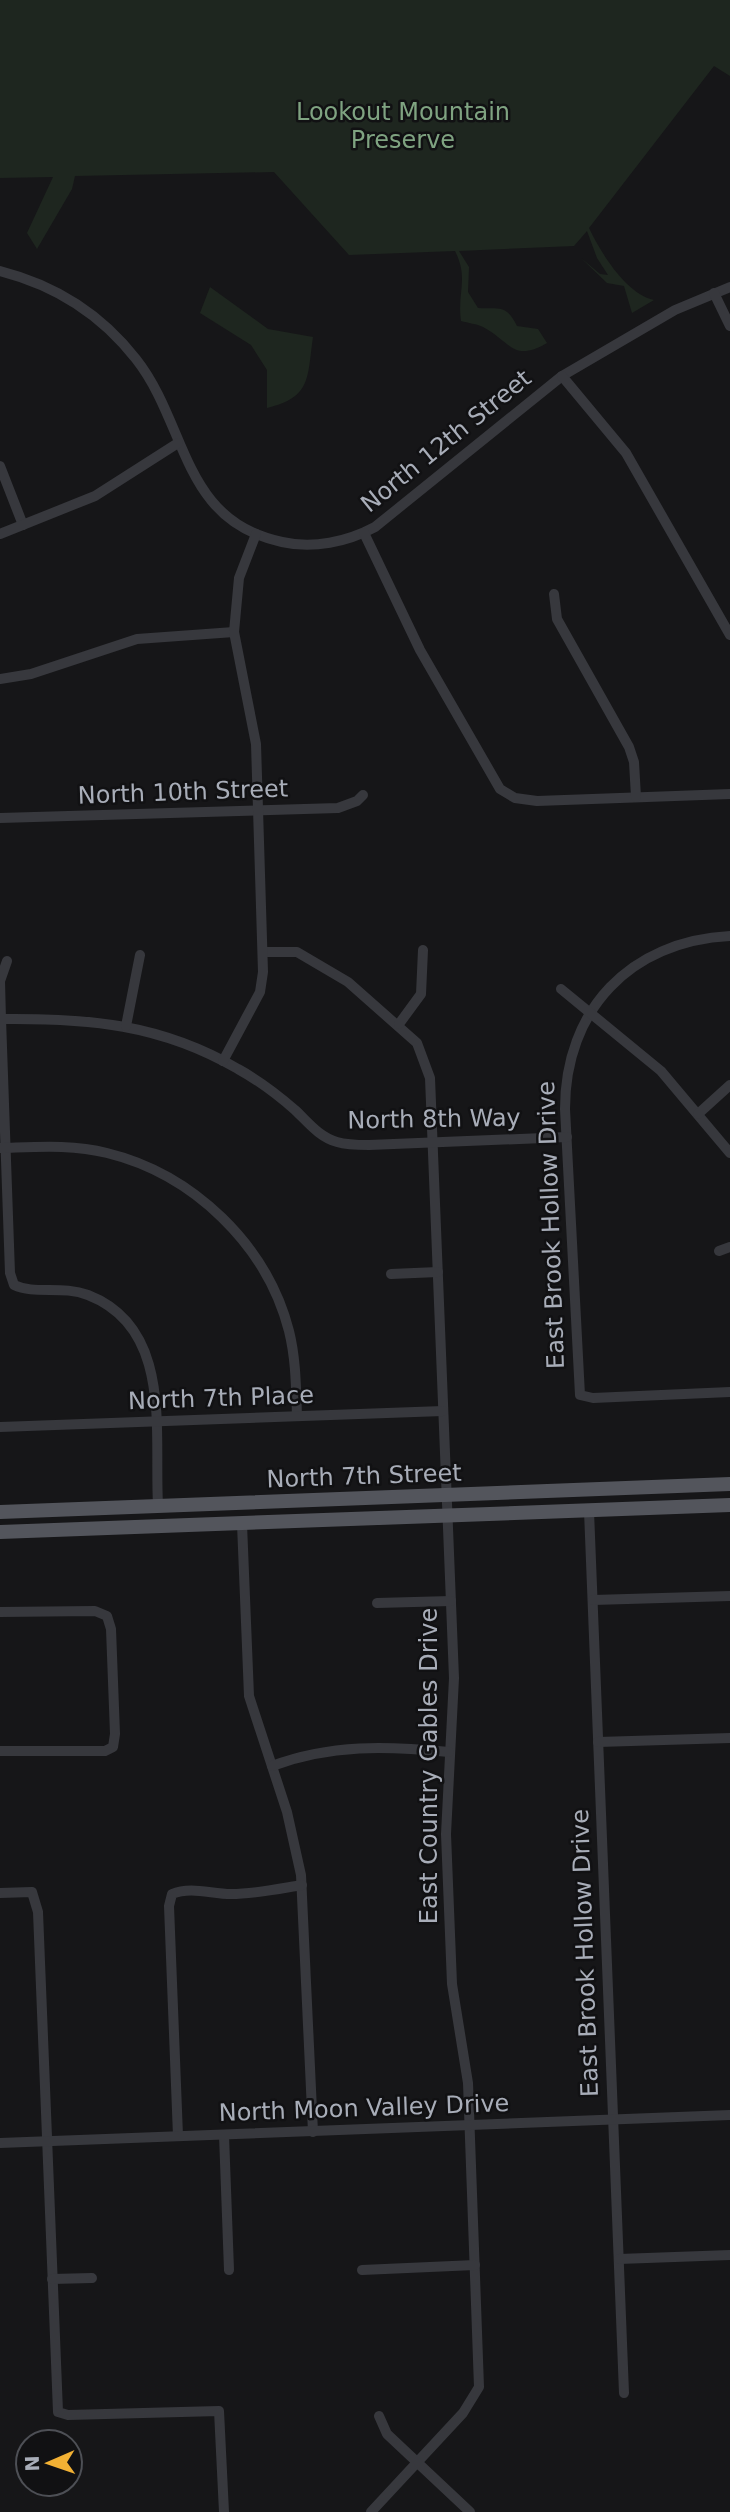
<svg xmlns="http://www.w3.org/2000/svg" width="730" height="2512" font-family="'DejaVu Sans',sans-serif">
	<rect width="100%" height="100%" fill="#161618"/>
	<!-- green -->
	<g fill="#1e261f">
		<path d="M0 0H730V76L714 66 589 228C601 253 626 294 654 300L632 313 624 286 607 283 581 258 600 274 608 275 597 258 587 231 574 246 459 251 469 267 468 292 478 308C500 309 506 304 517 326L538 329 547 343C513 363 510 341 483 327 477 324 468 323 461 321 457 292 469 279 455 251L349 255 274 172 75 176 72 189 37 249 27 233 53 177 0 178Z"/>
		<path d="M210 287 268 329 313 337C307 378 312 397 267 408V370L251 345 200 313Z"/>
	</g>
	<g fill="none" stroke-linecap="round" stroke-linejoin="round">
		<!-- minor -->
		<g stroke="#37383d" stroke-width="10">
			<path d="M0 271C55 285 101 314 136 359 188 425 181 521 282 542 313 549 347 542 375 527L562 376 675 310 730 287"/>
			<polyline points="714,293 730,326"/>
			<polyline points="562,376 626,453 730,635"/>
			<polyline points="0,466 23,525"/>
			<polyline points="364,533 420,650 500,789 515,798 537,801 730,794"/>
			<polyline points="0,534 95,496 178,443"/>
			<polyline points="554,594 557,619 629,747 634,762 636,797"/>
			<polyline points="0,679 31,674 137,639 234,632"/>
			<polyline points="0,818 338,808 357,801 363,795"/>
			<path d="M730 936C630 941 565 1010 565 1109L580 1395 593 1398 730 1392"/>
			<polyline points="263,952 297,952 348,982 417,1043 430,1078 454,1678 446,1834 452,1984 468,2083 479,2387 463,2413 371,2512"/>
			<path d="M7 961 0 981 1 1019 10 1273 14 1285C35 1295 62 1285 88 1295 173 1328 154 1432 158 1505"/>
			<polyline points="561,989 661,1071 730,1153"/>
			<path d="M1 1019C88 1018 161 1024 238 1069 258 1080 278 1095 295 1110 308 1122 319 1137 337 1142 347 1145 358 1145 369 1145L567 1137"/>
			<polyline points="399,1024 421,994 423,950"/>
			<polyline points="126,1026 140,955"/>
			<polyline points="223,1061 260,992 263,972 256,744 234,632 239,578 256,534"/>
			<polyline points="698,1114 730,1085"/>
			<path d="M1 1148C36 1147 72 1144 107 1153 193 1174 267 1245 289 1331 296 1359 296 1388 297 1416"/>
			<polyline points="719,1251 730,1247"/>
			<polyline points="391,1274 438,1272"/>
			<polyline points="0,1427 443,1411"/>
			<polyline points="589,1511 624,2393"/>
			<polyline points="242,1524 249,1696 287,1812 301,1875 313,2132"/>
			<polyline points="593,1600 730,1596"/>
			<polyline points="377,1603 451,1601"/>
			<polyline points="0,1612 95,1611 107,1616 111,1629 115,1734 113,1747 105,1751 0,1751"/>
			<polyline points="598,1742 730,1738"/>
			<path d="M272 1766C331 1744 387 1746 449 1752"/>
			<polyline points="0,1893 32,1892 38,1912 58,2412 68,2415 219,2411 224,2512"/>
			<polyline points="224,2135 229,2270"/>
			<path d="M178 2136 169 1906 172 1894C191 1886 211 1894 231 1894 255 1894 278 1889 302 1885"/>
			<polyline points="0,2143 730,2115"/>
			<polyline points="619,2259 730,2255"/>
			<polyline points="362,2270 475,2265"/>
			<polyline points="52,2279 92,2278"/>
			<polyline points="379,2416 387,2434 470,2512"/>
		</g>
		<!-- major -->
		<g stroke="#53555c" stroke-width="14">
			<polyline points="0,1512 730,1484"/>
			<polyline points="0,1532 730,1505"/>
		</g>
	</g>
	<g text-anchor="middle" stroke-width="5" stroke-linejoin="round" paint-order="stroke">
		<!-- park labels -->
		<g font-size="24" fill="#7fa381" stroke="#111113">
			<text x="403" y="120">Lookout Mountain<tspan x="403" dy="28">Preserve</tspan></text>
		</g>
		<!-- street labels -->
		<g font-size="24" fill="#a8adb8" stroke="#111113">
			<text transform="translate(446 441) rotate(-39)" y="8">North 12th Street</text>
			<text transform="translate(183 792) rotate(-2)" y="8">North 10th Street</text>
			<text transform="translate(434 1119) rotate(-1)" y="8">North 8th Way</text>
			<text transform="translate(551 1225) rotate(-92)" y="8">East Brook Hollow Drive</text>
			<text transform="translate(221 1398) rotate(-2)" y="8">North 7th Place</text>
			<text transform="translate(364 1476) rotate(-2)" y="8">North 7th Street</text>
			<text transform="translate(429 1766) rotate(-90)" y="8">East Country Gables Drive</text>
			<text transform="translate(585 1953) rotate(-92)" y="8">East Brook Hollow Drive</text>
			<text transform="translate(364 2108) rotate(-2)" y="8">North Moon Valley Drive</text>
		</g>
	</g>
	<!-- north arrow -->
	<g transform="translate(49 2463) rotate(268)"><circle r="33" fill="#111113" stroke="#4d4f55" stroke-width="2"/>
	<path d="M0-5L12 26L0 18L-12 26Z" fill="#f2b134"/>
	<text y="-10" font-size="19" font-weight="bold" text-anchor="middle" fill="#a8adb8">N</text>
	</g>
</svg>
